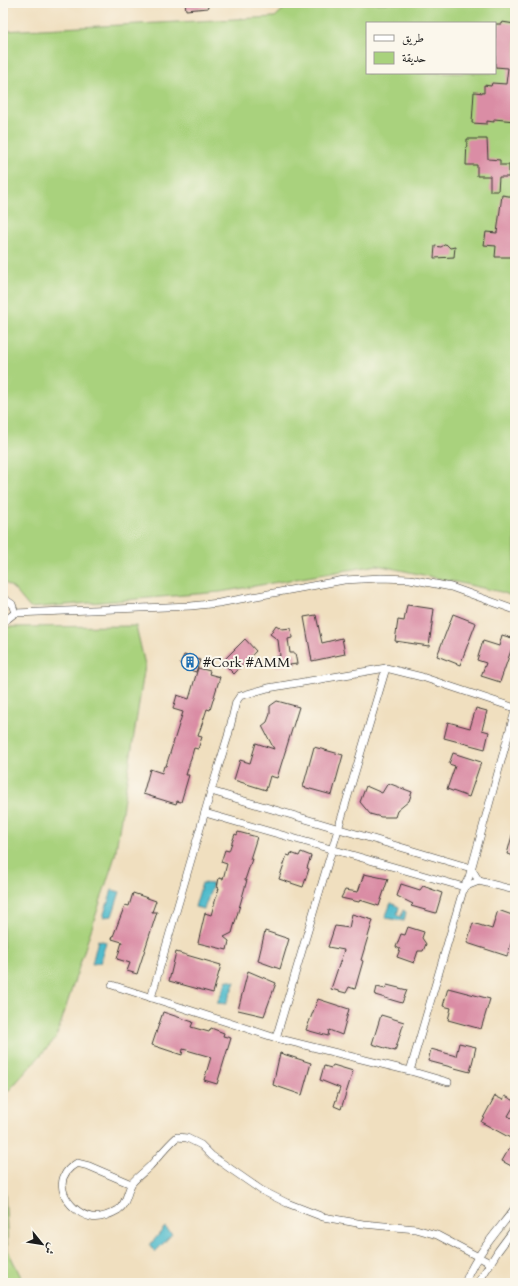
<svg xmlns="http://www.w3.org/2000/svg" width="518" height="1286" font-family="Cardo,Amiri,serif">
	<rect width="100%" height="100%" fill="#fbf7ec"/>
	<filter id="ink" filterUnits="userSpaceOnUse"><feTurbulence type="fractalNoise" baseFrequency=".025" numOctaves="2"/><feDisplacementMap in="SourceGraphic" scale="8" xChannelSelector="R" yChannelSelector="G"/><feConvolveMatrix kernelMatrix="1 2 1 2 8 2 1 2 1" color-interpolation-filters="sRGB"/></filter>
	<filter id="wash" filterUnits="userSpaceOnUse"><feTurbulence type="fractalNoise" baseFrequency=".012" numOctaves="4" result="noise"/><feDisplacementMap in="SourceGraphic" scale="16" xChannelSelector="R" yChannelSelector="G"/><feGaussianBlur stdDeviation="0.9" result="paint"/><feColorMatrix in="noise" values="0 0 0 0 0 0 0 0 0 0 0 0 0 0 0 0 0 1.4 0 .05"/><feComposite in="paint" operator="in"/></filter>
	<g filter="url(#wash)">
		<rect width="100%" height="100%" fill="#f0dfbf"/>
		<!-- green -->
		<g fill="#a9d27d" stroke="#62774c" fill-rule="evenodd">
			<path d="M290 3H515V597L501 592 377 565 220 592 30 608 14 589 3 581V31L275 17ZM367 23H495V73H367Z"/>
			<polygon points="136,626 145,665 115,856 56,1038 3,1097 3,627"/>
			<polygon points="3,1152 8,1251 24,1283 3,1283"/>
		</g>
		<!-- water -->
		<g fill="#50bbcc" stroke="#366c74">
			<polygon points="202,883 213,884 204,909 195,907"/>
			<polygon points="112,890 120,892 112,916 103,917"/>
			<polygon points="391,903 399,907 397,915 401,917 403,910 406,912 404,921 385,918"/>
			<polygon points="98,940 106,942 100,963 92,964"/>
			<polygon points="227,980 235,982 226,1004 217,1003"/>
			<polygon points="165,1227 172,1234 155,1252 150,1245"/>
		</g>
		<g id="blocks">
			<!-- building -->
			<g fill="#da8da5">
				<polygon points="185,3 207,3 208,8 186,10"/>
				<polygon points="502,22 515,24 515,77 512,111 515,111 515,121 494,119 494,122 487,121 487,124 472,123 474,92 484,93 484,85 491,86 492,83 506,84 508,68 495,67 495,24 501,24"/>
				<polygon points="467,139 487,139 488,159 500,160 500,165 509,165 509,177 499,177 498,191 490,191 490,176 477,176 477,165 466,165"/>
				<polygon points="502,195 515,197 515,257 495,257 496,246 484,245 486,232 497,233"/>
				<polygon points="446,244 450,248 455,247 454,257 434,258 435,246 441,247"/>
				<polygon points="407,605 434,609 429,646 395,641 398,620 404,621"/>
				<polygon points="453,614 476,623 460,665 437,656"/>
				<polygon points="316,615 322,643 342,638 345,654 312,661 304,617"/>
				<polygon points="276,625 282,629 291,628 292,638 288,639 290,653 295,653 297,664 274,667 273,658 280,656 278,640 270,634"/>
				<polygon points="502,635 515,639 500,682 481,676 486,663 477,660 483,641 499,646"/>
				<polygon points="245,639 256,651 234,674 222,662"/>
				<polygon points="184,655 200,660 196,672 187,669 187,666 180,664"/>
				<polygon points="198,668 210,671 209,674 220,677 210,710 207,709 198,736 202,737 198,749 194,748 186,775 189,775 181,802 177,801 176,804 143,794 150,769 162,773 164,766 166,766 183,712 173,709 177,695 189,699"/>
				<polygon points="277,701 299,707 277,778 270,776 266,790 234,780 240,760 250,763 256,743 274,749 262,726 267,722 270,714 270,706"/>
				<polygon points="476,708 487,711 482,730 489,732 485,749 444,738 448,722 470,728"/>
				<polygon points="314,747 343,755 332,795 303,787"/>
				<polygon points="453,753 481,762 469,797 447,789 455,766 449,764"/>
				<polygon points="388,783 412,792 409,801 397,811 395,817 381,817 370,814 360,802 366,786 382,793"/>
				<polygon points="238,832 257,837 250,859 252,859 245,880 247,880 232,933 224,937 229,941 227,950 198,943 205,913 211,915 219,888 217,887 219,878 223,879 227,864 221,862 225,850 229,851 235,834 237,835"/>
				<polygon points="513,832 515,832 515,856 507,854"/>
				<polygon points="301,852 311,856 307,868 309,869 303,887 279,879 287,855 290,856 291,853 299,856"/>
				<polygon points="364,874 388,879 379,906 360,900 359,902 341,898 345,890 358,892"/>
				<polygon points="401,884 420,890 423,886 442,893 436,913 411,906 413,904 397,896"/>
				<polygon points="133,893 156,901 152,912 157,912 137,974 127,971 130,963 117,959 122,942 112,939 125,905 129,906"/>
				<polygon points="498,910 515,916 515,931 507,956 467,943 473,923 492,929"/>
				<polygon points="352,914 373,920 361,960 363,961 355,989 349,987 346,993 331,989 344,950 328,947 335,926 349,928"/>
				<polygon points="408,927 424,932 422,938 426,944 423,951 418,951 414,963 397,957 400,949 396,947 401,934 405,935"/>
				<polygon points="265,931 289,939 280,969 258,961"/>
				<polygon points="176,952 221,965 213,993 169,981"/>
				<polygon points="248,971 276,983 264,1016 238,1010"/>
				<polygon points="387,985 407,990 402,1003 375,995 377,987 385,989"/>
				<polygon points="448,988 490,999 481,1029 448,1020 451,1008 443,1006"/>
				<polygon points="318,999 349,1009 342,1035 329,1030 328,1036 306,1030"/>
				<polygon points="163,1012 193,1022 191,1027 209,1032 211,1028 224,1033 223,1036 231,1038 217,1084 204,1080 211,1057 183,1049 182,1055 152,1045"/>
				<polygon points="381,1015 404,1022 395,1051 372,1044"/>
				<polygon points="459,1043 476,1047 470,1072 428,1061 431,1049 456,1056"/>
				<polygon points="280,1053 311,1063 302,1095 273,1085"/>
				<polygon points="333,1065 353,1071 341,1109 334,1106 340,1088 320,1080 324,1066 331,1068"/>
				<polygon points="495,1096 503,1100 505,1096 515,1101 515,1104 508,1116 515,1120 515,1168 502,1161 514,1140 481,1122"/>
			</g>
		</g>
	</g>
	<g filter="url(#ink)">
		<use href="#blocks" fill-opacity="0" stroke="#3c3934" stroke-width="1"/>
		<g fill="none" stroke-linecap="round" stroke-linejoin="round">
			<!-- minor casing -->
			<g stroke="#3c3934" stroke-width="8">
				<g id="minor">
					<polyline points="3,598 12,604 15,613"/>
					<polyline points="3,621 6,620 15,613 191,606 219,603 344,580 381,578 410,579 451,587 515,610"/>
					<polyline points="211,791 471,868 479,881"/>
					<polyline points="205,813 464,887 479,881 515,890"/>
					<polyline points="112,985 276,1038 410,1071 448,1082"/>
					<polyline points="151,998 211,791 228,736 236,702 240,696 268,688 386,668 422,677 515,708"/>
					<polyline points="276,1038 386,668"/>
					<polyline points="410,1071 464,887 469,877 515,711"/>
					<path d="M131 1184 89 1166 77 1163C48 1179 67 1211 91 1217 100 1219 111 1214 118 1210 127 1204 127 1191 132 1183 137 1177 144 1172 150 1166 159 1156 167 1146 177 1137L187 1138 201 1145 212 1156 261 1190 287 1203 323 1217 363 1224 416 1229 437 1235 490 1263"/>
					<path d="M465 1283C475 1255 497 1232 515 1208"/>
					<polyline points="478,1283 498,1251 515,1228"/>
				</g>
			</g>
			<!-- minor -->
			<use href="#minor" stroke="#fff" stroke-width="7"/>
		</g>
	</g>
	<!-- icons -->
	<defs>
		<g id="building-ring" transform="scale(0.9)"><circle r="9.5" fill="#fbf7ec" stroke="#1f6fb2" stroke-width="1.5"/><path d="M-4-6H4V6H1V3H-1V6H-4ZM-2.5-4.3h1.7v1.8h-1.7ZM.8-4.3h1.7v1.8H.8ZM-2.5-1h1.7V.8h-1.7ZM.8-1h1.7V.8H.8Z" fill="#1f6fb2"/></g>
	</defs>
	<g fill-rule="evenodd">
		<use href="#building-ring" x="190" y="662"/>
	</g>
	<g text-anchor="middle" stroke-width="4" stroke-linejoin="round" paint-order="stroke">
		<!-- poi labels -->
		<g font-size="14" fill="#1c1c1c" stroke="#fbf7ec" text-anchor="start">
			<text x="203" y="667">#Cork #AMM</text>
		</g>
	</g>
	<!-- margin -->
	<rect width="518" height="1286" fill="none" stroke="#fbf7ec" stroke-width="16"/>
	<!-- legend -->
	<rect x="366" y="22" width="130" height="52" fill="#fbf7ec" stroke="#a29f99"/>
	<rect x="374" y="35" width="20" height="6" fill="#ffffff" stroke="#a29f99"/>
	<text x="402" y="42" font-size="12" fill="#1c1c1c">طريق</text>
	<rect x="374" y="52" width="20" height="12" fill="#a9d27d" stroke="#a29f99"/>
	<text x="402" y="62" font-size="12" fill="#1c1c1c">حديقة</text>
	<!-- north arrow -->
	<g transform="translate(42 1244) rotate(120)" stroke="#fbf7ec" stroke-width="3" paint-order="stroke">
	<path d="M0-3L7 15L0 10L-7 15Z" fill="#1c1c1c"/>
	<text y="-6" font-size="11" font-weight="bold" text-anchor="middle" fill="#1c1c1c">ش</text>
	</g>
</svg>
